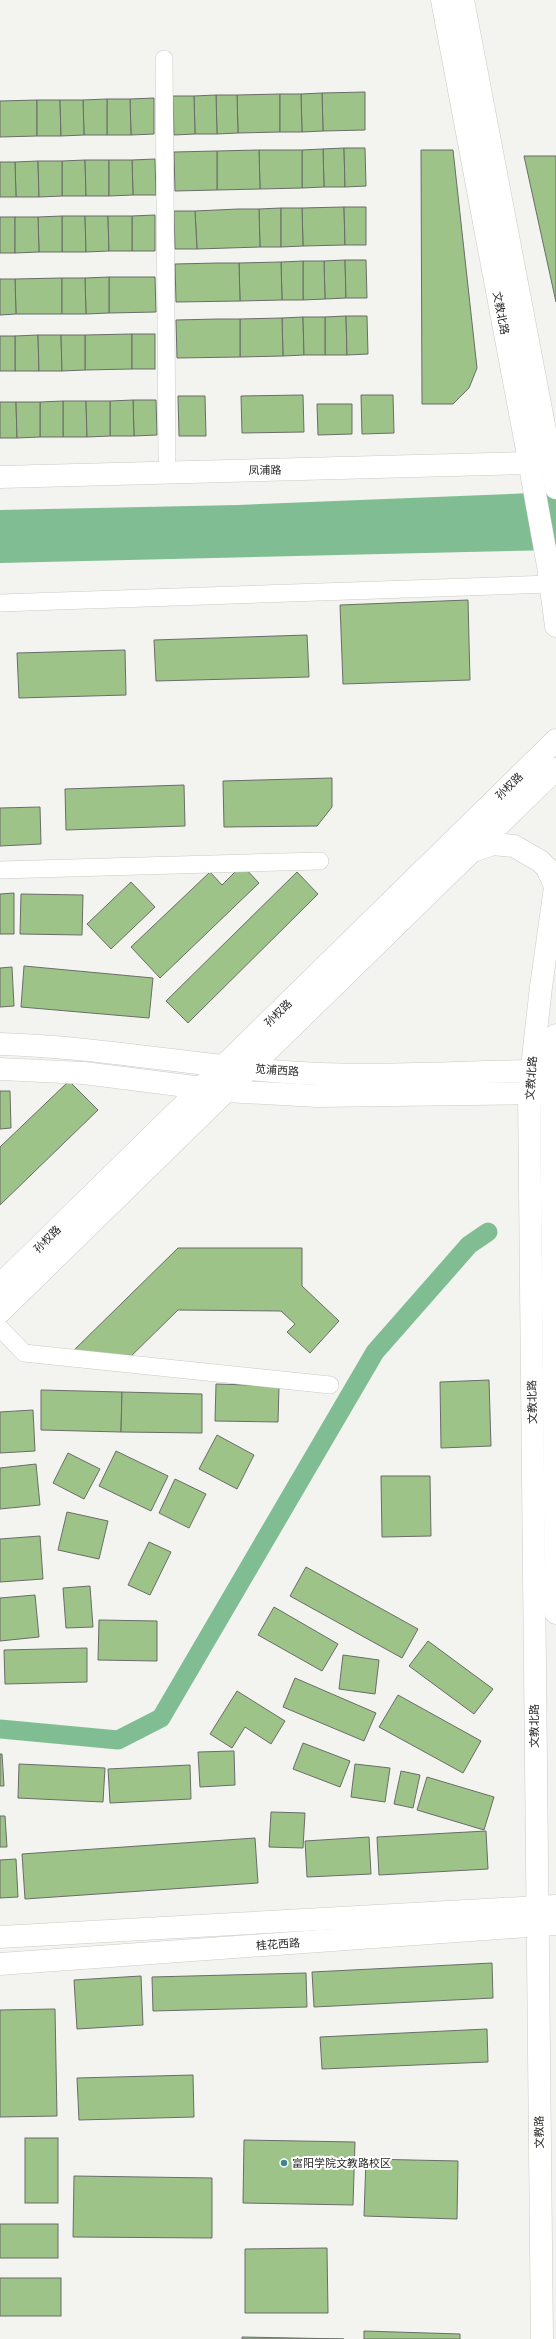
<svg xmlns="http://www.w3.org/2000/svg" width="556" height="2339" font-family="Figtree,'Noto Sans SC',sans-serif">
	<rect width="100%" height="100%" fill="#f3f4ef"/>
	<!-- water -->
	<polygon fill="#80bd92" points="556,492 556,550 0,563 0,510 238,505"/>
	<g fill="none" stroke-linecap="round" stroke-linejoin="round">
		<!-- canal -->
		<polyline stroke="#80bd92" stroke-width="19" points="0,1729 118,1740 161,1718 375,1352 469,1245 488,1232"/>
	</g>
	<!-- building -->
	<g fill="#9dc389" stroke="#6a6d68">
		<polygon points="365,92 365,130 323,131 322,93"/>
		<polygon points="322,93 323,131 302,132 301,94"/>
		<polygon points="280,94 280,132 238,133 237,95"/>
		<polygon points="280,94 301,94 302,132 280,132"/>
		<polygon points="216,95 237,95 238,133 217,134"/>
		<polygon points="216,95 217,134 195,134 194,96"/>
		<polygon points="173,96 194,96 195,134 174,135"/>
		<polygon points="154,98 154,134 131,135 130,99"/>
		<polygon points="107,99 130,99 131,135 107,135"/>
		<polygon points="107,99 107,135 84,135 83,100"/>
		<polygon points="37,100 37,136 0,137 0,101"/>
		<polygon points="37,100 60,100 61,136 37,136"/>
		<polygon points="60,100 83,100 84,135 61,136"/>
		<polygon points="344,148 345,187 324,187 323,149"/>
		<polygon points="344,148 365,148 366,186 345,187"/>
		<polygon points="323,149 324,187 302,188 302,150"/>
		<polygon points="259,150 302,150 302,188 260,189"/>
		<polygon points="259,150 260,189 217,190 217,151"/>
		<polygon points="421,150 453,150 477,368 469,388 453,404 422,404"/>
		<polygon points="217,151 217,190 175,191 174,152"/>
		<polygon points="524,156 556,156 556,302"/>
		<polygon points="155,159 156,195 133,195 132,160"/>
		<polygon points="85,160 86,196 62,196 62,161"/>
		<polygon points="85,160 109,160 109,196 86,196"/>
		<polygon points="109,160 132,160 133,195 109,196"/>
		<polygon points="38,161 39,197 16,197 15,162"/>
		<polygon points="38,161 62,161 62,196 39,197"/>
		<polygon points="0,162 15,162 16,197 0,197"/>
		<polygon points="344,207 345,245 303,246 302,208"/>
		<polygon points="344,207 366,207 366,245 345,245"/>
		<polygon points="281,208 281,247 260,247 259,209"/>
		<polygon points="281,208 302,208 303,246 281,247"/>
		<polygon points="238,209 259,209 260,247 197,249 195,211"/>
		<polygon points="174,211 195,211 197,249 175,249"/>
		<polygon points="155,215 155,251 132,251 132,216"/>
		<polygon points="62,216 85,216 86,252 62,252"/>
		<polygon points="62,216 62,252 39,252 38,217"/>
		<polygon points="85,216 108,216 109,251 86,252"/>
		<polygon points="108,216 132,216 132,251 109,251"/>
		<rect x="0" y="217" width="15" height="36"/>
		<polygon points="15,217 38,217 39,252 15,253"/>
		<polygon points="345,260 346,298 325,299 324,261"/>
		<polygon points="345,260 366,260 367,298 346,298"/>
		<polygon points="303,261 324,261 325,299 303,300"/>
		<polygon points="303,261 303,300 282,300 281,262"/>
		<polygon points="281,262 282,300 240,301 239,263"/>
		<polygon points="218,263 239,263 240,301 176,302 175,264"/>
		<polygon points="109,277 155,277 156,312 109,313"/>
		<polygon points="109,277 109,313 86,314 85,278"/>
		<polygon points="62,278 62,314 16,314 15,279"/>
		<polygon points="62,278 85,278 86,314 62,314"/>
		<polygon points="0,279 15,279 16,314 0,315"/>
		<polygon points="346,316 347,355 325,355 325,317"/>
		<polygon points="346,316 367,316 368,354 347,355"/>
		<polygon points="303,317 304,355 283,356 282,318"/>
		<polygon points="303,317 325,317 325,355 304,355"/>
		<polygon points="282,318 283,356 240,357 240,319"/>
		<polygon points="218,319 240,319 240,357 177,358 176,320"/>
		<polygon points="132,334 132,369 85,370 85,335"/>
		<rect x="132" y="334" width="23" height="35"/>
		<polygon points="38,335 39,371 15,371 15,336"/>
		<polygon points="38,335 61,335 62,371 39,371"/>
		<polygon points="61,335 85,335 85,370 62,371"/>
		<rect x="0" y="336" width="15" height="35"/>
		<polygon points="303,395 304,432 242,433 241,396"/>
		<polygon points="361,395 393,395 394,433 362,434"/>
		<polygon points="178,396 205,396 206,436 179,436"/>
		<polygon points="133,400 156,400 157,435 134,436"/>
		<polygon points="133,400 134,436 110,436 110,401"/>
		<polygon points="63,401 86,401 87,437 63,437"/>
		<polygon points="63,401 63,437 40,437 40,402"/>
		<polygon points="86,401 110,401 110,436 87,437"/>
		<polygon points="0,402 16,402 17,438 0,438"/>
		<polygon points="16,402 40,402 40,437 17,438"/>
		<polygon points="317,404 352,404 352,434 318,435"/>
		<polygon points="468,600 470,680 343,684 340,605"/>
		<polygon points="307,635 309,677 156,681 154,640"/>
		<polygon points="125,650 126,695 19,698 17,653"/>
		<polygon points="332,778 332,807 317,826 224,827 223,781"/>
		<polygon points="184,785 185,826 66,830 65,789"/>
		<polygon points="40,807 41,844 0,846 0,808"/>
		<polygon points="242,865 259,883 160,978 131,947 210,872 222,885"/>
		<polygon points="297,872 318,894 188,1023 166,1001"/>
		<polygon points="131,882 155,907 111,949 87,924"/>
		<polygon points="14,893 14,934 0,934 0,894"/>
		<polygon points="21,894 83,895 82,935 20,934"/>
		<polygon points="24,966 153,978 149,1018 21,1007"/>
		<polygon points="12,967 14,1006 0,1007 0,968"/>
		<polygon points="69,1081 98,1110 0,1205 0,1147"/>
		<polygon points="0,1091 10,1091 11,1128 0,1129"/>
		<polygon points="178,1248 302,1248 302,1286 339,1321 310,1353 287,1332 295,1324 281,1311 178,1310 122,1365 69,1355"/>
		<polygon points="489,1380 491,1446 441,1448 440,1382"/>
		<polygon points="216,1384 279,1386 278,1422 215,1421"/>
		<polygon points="41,1390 122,1392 121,1432 41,1430"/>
		<polygon points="122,1392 202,1394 202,1433 121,1432"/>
		<polygon points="33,1410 35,1451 0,1453 0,1412"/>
		<polygon points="217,1435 254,1455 237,1489 199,1469"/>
		<polygon points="116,1451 168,1476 151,1511 99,1486"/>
		<polygon points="68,1453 100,1469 84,1499 53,1483"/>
		<polygon points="36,1464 40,1505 0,1509 0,1468"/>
		<polygon points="381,1476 430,1476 431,1536 382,1537"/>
		<polygon points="175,1479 206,1494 189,1528 159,1513"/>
		<polygon points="67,1512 108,1521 99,1559 58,1550"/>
		<polygon points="40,1536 43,1579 0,1582 0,1539"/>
		<polygon points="149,1542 171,1552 150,1595 128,1585"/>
		<polygon points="306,1567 418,1629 402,1658 290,1596"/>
		<polygon points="90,1586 93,1627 66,1628 63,1588"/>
		<polygon points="35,1595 39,1637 0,1641 0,1598"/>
		<polygon points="274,1607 338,1644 322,1671 258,1635"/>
		<polygon points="99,1620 157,1621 157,1661 98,1660"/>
		<polygon points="428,1641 493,1689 474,1714 409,1666"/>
		<polygon points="87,1648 87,1682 5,1684 4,1650"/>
		<polygon points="343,1655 379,1660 375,1694 339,1689"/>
		<polygon points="295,1678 376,1713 364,1741 283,1707"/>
		<polygon points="237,1691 285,1721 271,1744 245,1727 232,1748 210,1734"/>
		<polygon points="398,1695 481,1741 463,1773 379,1727"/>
		<polygon points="303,1743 350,1761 340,1787 293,1769"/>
		<polygon points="234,1751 235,1785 200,1787 198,1752"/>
		<polygon points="0,1754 2,1754 4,1786 0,1786"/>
		<polygon points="19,1764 105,1768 103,1802 18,1798"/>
		<polygon points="355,1764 390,1768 385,1802 351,1797"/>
		<polygon points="190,1765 191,1799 110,1803 108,1769"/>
		<polygon points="401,1771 420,1775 413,1808 394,1804"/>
		<polygon points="427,1777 494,1797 484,1830 417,1810"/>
		<polygon points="271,1812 305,1813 303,1848 269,1847"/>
		<polygon points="0,1816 5,1816 7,1847 0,1847"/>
		<polygon points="486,1831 488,1869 379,1875 377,1837"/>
		<polygon points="369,1837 371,1874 307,1877 305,1841"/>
		<polygon points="255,1838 258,1883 25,1899 22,1854"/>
		<polygon points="16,1859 18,1897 0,1898 0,1860"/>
		<polygon points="492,1963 493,1998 314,2007 312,1972"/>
		<polygon points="306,1973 307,2007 153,2011 152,1977"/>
		<polygon points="141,1976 143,2025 77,2029 74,1980"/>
		<polygon points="55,2009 57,2116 0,2117 0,2010"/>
		<polygon points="487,2029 488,2062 322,2069 320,2037"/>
		<polygon points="193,2075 194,2117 79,2120 77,2078"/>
		<rect x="25" y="2138" width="33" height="65"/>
		<polygon points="244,2140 355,2142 353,2205 243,2203"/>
		<polygon points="366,2159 458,2161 457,2219 364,2216"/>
		<polygon points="74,2176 212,2178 212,2238 73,2237"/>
		<rect x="0" y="2224" width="58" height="34"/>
		<polygon points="327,2248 328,2313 245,2313 245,2249"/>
		<rect x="0" y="2278" width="61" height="38"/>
		<polygon points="364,2331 460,2334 460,2339 364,2339"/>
		<polygon points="242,2337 344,2339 242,2339"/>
	</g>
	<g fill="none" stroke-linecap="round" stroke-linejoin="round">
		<!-- street casing -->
		<g stroke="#c9cbc5" stroke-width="18">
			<g id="street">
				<polyline points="164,59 167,458"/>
				<polyline points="0,603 550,584"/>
				<polyline points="0,870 320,861"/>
				<polyline points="0,1328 24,1353 330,1385"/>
			</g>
		</g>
		<!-- secondary casing -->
		<g stroke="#c9cbc5" stroke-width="23">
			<g id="secondary">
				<polyline points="442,0 527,450 548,566 556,626"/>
				<polyline points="463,0 556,488"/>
				<polyline points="0,477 529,463"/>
				<polyline points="473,851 493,844 514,846 540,861 547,868 555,886"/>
				<polyline points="556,1035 551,1093 556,1613"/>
				<path d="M0 1044C108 1047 214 1070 321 1074 396 1077 471 1071 545 1071"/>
				<polyline points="0,1069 84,1073 226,1091 317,1096 543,1093"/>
				<polyline points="0,1285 556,740"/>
				<polyline points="0,1312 556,769"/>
				<polyline points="0,1937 556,1906"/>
				<polyline points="0,1964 556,1924"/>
				<polyline points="542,2339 529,1093 541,987 556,880"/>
			</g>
		</g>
		<!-- street -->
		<use href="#street" stroke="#fff" stroke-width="17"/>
		<!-- secondary -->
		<use href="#secondary" stroke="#fff" stroke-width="22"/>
	</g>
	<!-- markers -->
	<circle fill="#408691" stroke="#fff" stroke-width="1.5" cx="284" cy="2163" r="4"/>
	<g text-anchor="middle" stroke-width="4" stroke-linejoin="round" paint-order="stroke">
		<!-- street labels -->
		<g font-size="11" fill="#262725" stroke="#fff">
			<text transform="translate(501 313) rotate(79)" y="4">文教北路</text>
			<text transform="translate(265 470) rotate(-1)" y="4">凤浦路</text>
			<text transform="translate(509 786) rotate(-44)" y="4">孙权路</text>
			<text transform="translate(278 1013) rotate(-44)" y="4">孙权路</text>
			<text transform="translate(277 1070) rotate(4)" y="4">苋浦西路</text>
			<text transform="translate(531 1078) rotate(-86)" y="4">文教北路</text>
			<text transform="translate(47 1239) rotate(-45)" y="4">孙权路</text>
			<text transform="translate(532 1402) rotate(-91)" y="4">文教北路</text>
			<text transform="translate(534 1726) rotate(-90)" y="4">文教北路</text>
			<text transform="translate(278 1944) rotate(-4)" y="4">桂花西路</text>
			<text transform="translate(539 2132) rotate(-91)" y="4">文教路</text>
		</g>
		<!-- poi labels -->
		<g font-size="11" fill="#262725" stroke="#fff" text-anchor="start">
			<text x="292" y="2167">富阳学院文教路校区</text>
		</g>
	</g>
</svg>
